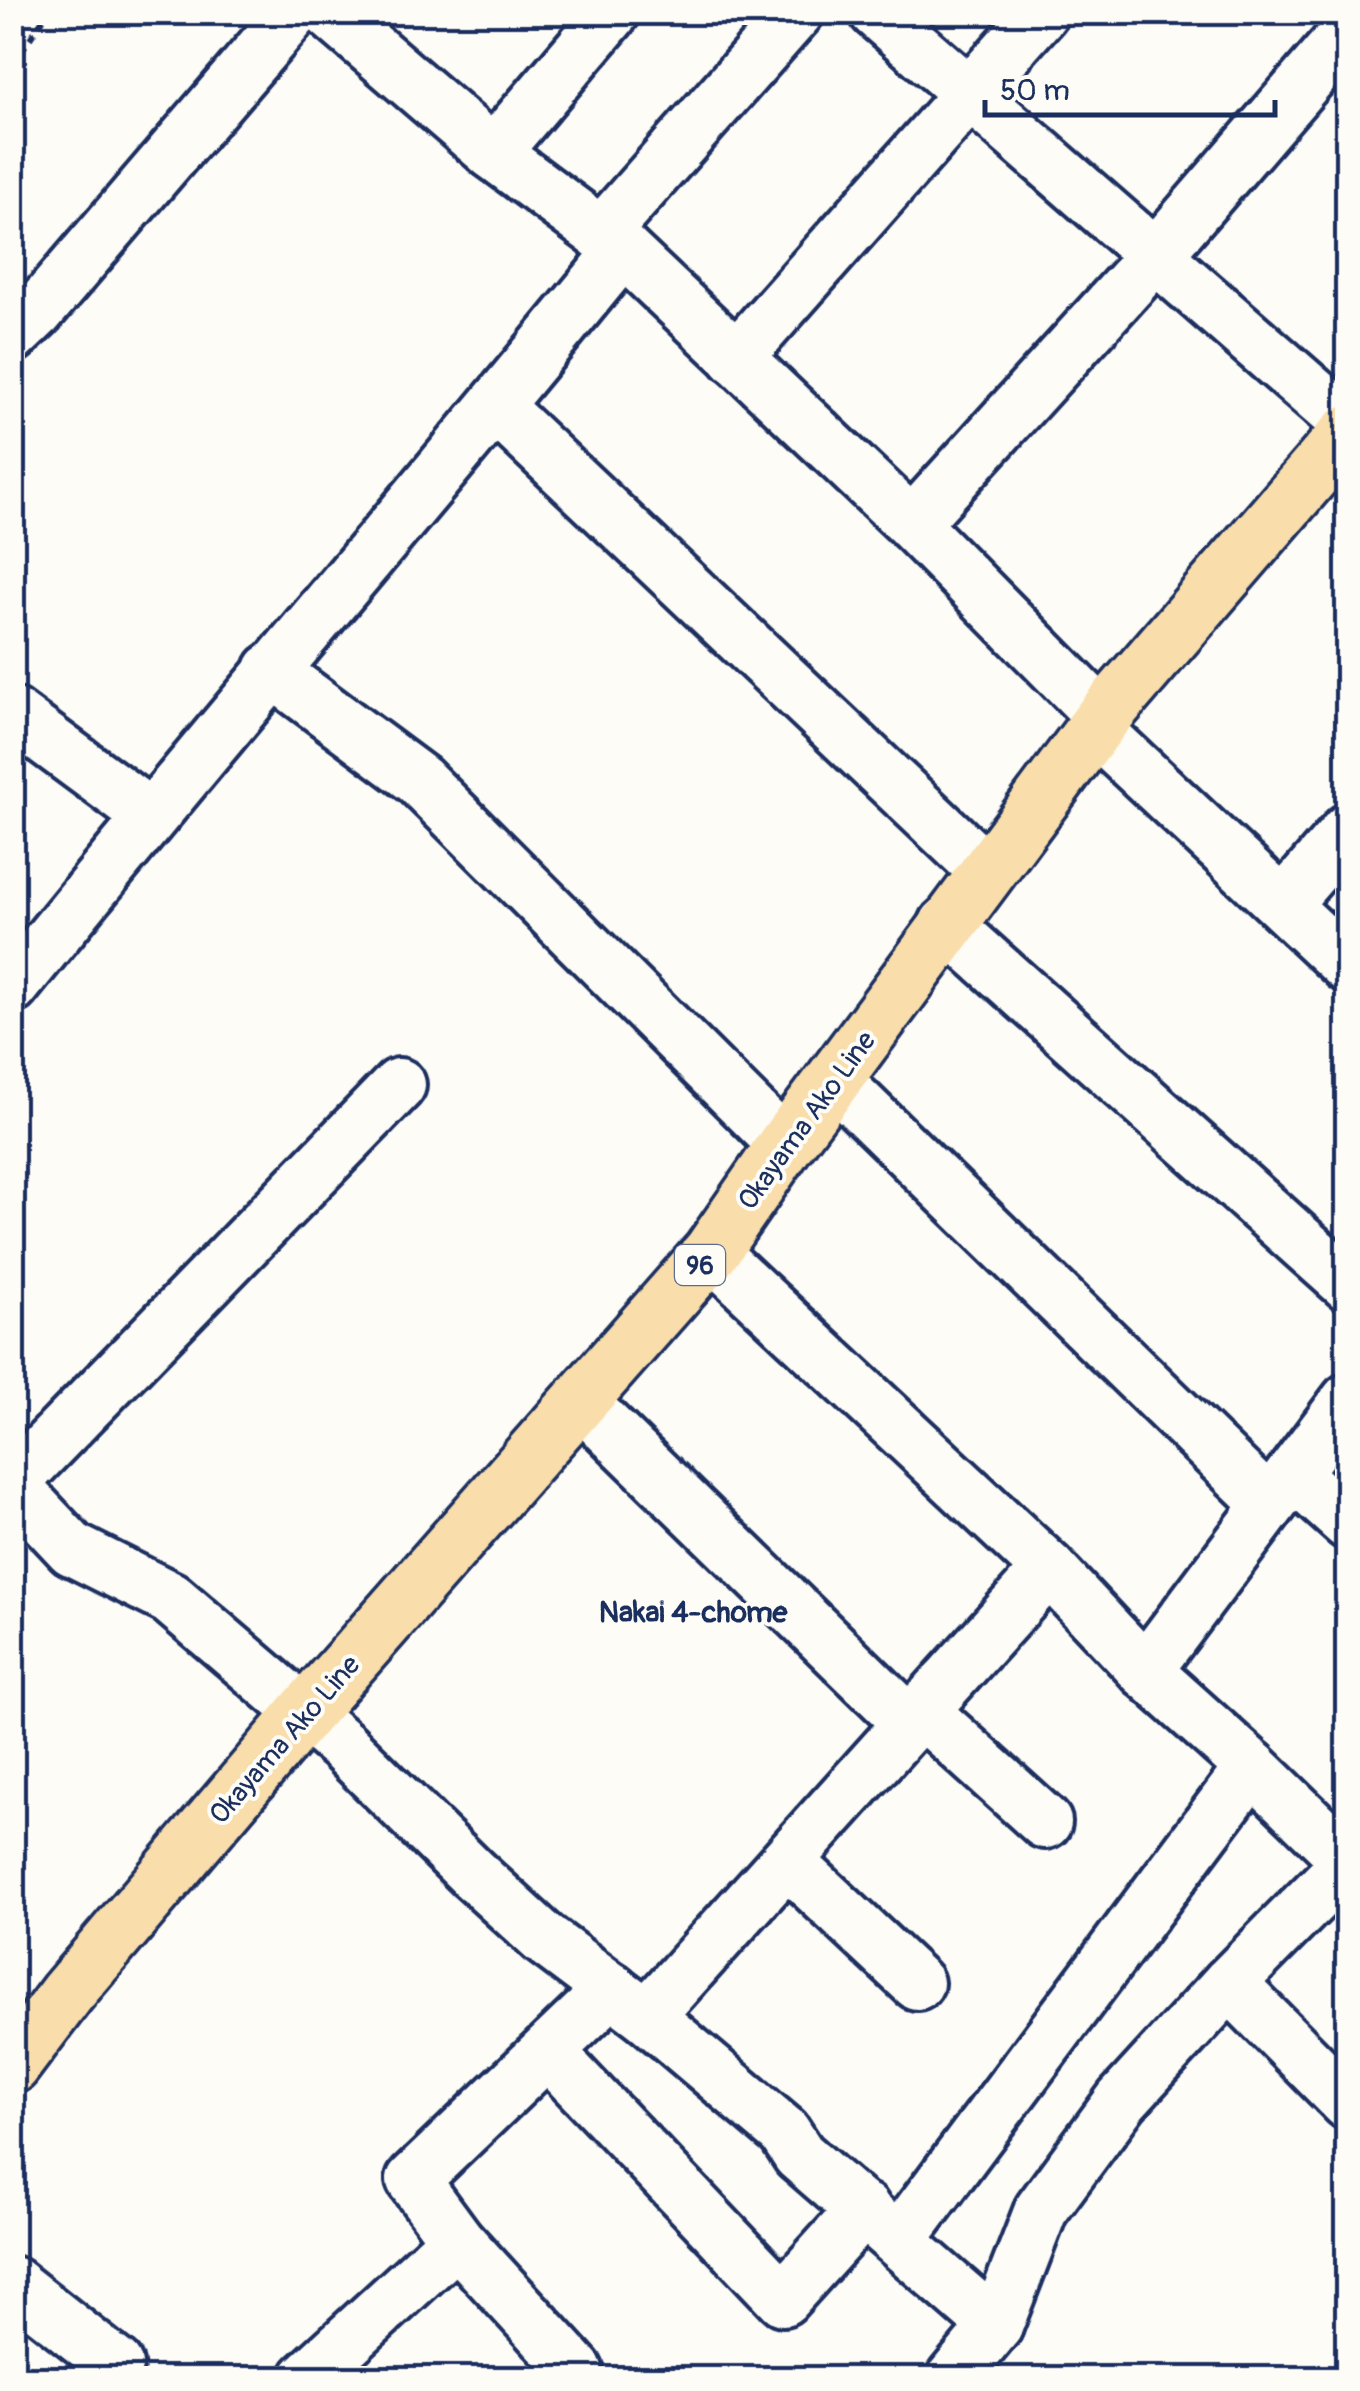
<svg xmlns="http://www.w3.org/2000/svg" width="1360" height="2391" font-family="Pangolin,sans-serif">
	<rect width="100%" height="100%" fill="#fdfcf7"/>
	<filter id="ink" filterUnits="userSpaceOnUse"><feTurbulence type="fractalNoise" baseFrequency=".01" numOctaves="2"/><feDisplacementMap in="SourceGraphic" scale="20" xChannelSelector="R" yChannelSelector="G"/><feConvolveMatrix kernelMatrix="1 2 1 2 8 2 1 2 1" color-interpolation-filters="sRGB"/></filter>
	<g filter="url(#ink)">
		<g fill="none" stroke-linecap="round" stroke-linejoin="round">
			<!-- minor casing -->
			<g stroke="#1b2f5e" stroke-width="60">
				<g id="minor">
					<polyline points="329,12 493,153 623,250 912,524 1103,717"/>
					<polyline points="876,12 1348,424"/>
					<polyline points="493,153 613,12"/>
					<polyline points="602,233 797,12"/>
					<polyline points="12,336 37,312 294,12"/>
					<polyline points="736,358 1042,12"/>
					<polyline points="496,407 986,871"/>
					<polyline points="912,524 1155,256 1348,32"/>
					<polyline points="271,670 419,780 785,1145"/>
					<polyline points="12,714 150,816"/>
					<polyline points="1094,728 1348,966"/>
					<polyline points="1284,904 1348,830"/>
					<polyline points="946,924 1348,1284"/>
					<path d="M12 987C212 738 422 498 623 250"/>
					<polyline points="835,1081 1269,1504"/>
					<polyline points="711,1252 1049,1569 1145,1671 1252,1767 1348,1860"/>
					<polyline points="580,1401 911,1724"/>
					<polyline points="1293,1474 1348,1523"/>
					<polyline points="12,1483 399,1085"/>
					<polyline points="12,1485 72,1549 170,1598 343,1746 473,1874 543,1938 647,2016 784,2132 799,2155 996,2326"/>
					<polyline points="1145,1671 1348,1400"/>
					<polyline points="922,1711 1045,1822"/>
					<polyline points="787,1861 917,1983"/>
					<polyline points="1229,1983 1348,2103"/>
					<polyline points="647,2016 1049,1569"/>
					<polyline points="548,2052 783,2299 864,2209"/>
					<polyline points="900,2239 1252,1767"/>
					<polyline points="12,2283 116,2365 105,2378"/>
					<polyline points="576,2370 457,2240 413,2180 612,1989"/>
					<polyline points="307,2378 457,2240"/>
					<polyline points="953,2378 996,2326 1041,2210 1122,2100 1229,1983 1348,1863"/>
				</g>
			</g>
			<!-- major casing -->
			<g stroke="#1b2f5e" stroke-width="62">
				<polyline id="major" points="12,2066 67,1993 304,1714 711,1252 785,1145 1103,717 1348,433"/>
			</g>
			<!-- path -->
			<polyline stroke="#1b2f5e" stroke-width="6" stroke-dasharray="8 8" stroke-linecap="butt" points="12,65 48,12"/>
			<!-- minor -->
			<use href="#minor" stroke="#fdfcf7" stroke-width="52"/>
			<!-- major -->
			<use href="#major" stroke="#f9deab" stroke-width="55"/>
		</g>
	</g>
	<g text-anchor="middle" stroke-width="8" stroke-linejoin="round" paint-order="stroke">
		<!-- shield labels -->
		<rect fill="#fdfcf7" stroke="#5f6c8c" stroke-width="2.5" x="675" y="1245" width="50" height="40" rx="8"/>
		<g font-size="25" font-weight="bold" fill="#1b2f5e">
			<text x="700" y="1274">96</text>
		</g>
		<!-- street labels -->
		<g font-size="28" fill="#1b2f5e" stroke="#fdfcf7">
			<text transform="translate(806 1120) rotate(-54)" y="10">Okayama Ako Line</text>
			<text transform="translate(284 1739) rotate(-49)" y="10">Okayama Ako Line</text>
		</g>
		<!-- neighbourhood labels -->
		<g font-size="30" font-weight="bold" fill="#1b2f5e" stroke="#fdfcf7">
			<text x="693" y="1622">Nakai 4-chome</text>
		</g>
	</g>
	<!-- margin -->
	<rect width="1360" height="2391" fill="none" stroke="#fdfcf7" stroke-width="50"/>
	<rect x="25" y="25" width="1310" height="2341" fill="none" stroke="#1b2f5e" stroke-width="4" filter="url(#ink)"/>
	<!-- scale -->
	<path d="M985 100v15h290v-15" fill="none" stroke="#1b2f5e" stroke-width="5"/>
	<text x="1000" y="100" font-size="30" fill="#1b2f5e" stroke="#fdfcf7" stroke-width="8" paint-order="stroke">50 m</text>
</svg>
